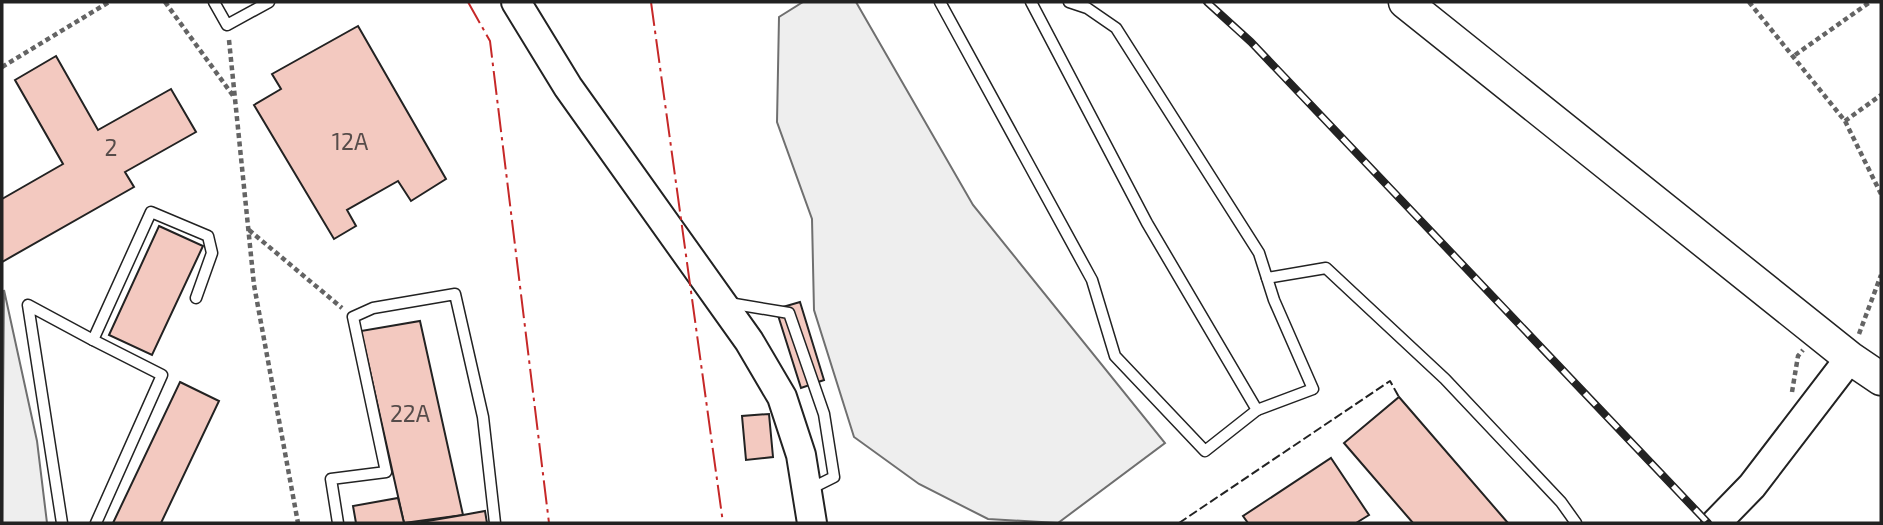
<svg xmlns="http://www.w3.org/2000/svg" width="1883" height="525" font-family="'Exo 2',sans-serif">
	<rect width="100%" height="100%" fill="#fff"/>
	<!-- green -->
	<g fill="#eee" stroke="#6f6f6f" stroke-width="2">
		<polygon points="803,2 856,2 973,205 1165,443 1058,523 988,519 919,484 854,437 814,310 812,219 777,122 779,17"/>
		<polygon points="4,290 37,441 47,523 2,523"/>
	</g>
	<!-- building -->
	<g fill="#f3c9c0" stroke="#222" stroke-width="2">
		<polygon points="358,26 446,179 411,201 398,181 347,210 356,226 334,239 254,105 281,89 272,74"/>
		<polygon points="56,56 98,130 171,89 196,132 125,172 134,187 2,262 2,199 63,164 15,80"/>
		<polygon points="159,226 203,246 152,355 109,335"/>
		<polygon points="800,302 824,380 801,388 776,309"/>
		<polygon points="420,321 463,515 404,523 361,331"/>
		<polygon points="180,382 219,401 161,523 113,523"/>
		<polygon points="1399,397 1508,523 1413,523 1344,443"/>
		<polygon points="769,414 773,457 746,460 742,416"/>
		<polygon points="1331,458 1369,515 1356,523 1248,523 1243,516"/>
		<polygon points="398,498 404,523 356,523 353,506"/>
		<polygon points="485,511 487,523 416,523 463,515"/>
	</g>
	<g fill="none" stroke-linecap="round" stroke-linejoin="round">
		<!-- lane casing -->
		<g stroke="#222" stroke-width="13">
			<g id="lane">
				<polyline points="214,2 227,25 269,2"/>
				<polyline points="940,2 1092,280 1115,356 1205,451 1257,410 1147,223 1031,2"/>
				<polyline points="1069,2 1087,8 1116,28 1259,253 1274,300 1313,389 1257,410"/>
				<polyline points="1267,278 1326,268 1445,379 1561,502 1576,523"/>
				<polyline points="729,303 789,313 824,414 834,477 810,489"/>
				<polyline points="62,523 28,305 93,340"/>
				<polyline points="96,523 162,375 93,340 151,212 208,236 212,253 196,298"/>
				<polyline points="338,523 331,479 386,472 353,317 373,308 455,294 483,417 495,523"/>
			</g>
		</g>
		<!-- secondary casing -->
		<g stroke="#222" stroke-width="32">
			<g id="secondary">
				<polyline points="516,2 568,87 749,341 782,397 801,455 812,523"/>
				<polyline points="1716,523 1752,486 1850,358"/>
			</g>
		</g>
		<!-- primary casing -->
		<g stroke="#222" stroke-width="35">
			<polyline id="primary" points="1405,2 1850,358 1881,379"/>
		</g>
		<!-- path -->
		<g stroke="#646464" stroke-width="4.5" stroke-dasharray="5 3.5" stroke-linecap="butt">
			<polyline points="165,2 234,97"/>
			<polyline points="1749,2 1845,121 1881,194"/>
			<polyline points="229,40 254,285 298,523"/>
			<polyline points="1795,55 1870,2"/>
			<polyline points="2,67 109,2"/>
			<polyline points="1845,121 1881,95"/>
			<polyline points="249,230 342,308"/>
			<polyline points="1859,334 1881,275"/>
			<polyline points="1792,392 1798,356 1803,350"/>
		</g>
		<!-- lane -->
		<use href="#lane" stroke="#fff" stroke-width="10"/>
		<!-- secondary -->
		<use href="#secondary" stroke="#fff" stroke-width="28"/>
		<!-- primary -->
		<use href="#primary" stroke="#fff" stroke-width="32"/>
		<!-- rail casing -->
		<g stroke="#222" stroke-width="8">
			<polyline id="rail" points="1207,2 1251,42 1708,523"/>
		</g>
		<!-- rail -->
		<use href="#rail" stroke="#fff" stroke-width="5" stroke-dasharray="16" stroke-linecap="butt"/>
		<!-- fence -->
		<polyline stroke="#222" stroke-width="2" stroke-dasharray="9 3.5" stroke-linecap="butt" points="1179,523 1390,381 1399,397"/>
		<!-- power -->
		<g stroke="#c62828" stroke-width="2" stroke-dasharray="24 5 3.5 5" stroke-linecap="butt">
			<polyline points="468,2 490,41 549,523"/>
			<polyline points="651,2 723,523"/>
		</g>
	</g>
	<g text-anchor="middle" stroke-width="5" stroke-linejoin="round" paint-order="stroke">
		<!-- number labels -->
		<g font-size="23" fill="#564c4a">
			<text x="350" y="150">12А</text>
			<text x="111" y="156">2</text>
			<text x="410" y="422">22А</text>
		</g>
	</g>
	<!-- border -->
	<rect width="1883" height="525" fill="none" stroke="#222222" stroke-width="7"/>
</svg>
